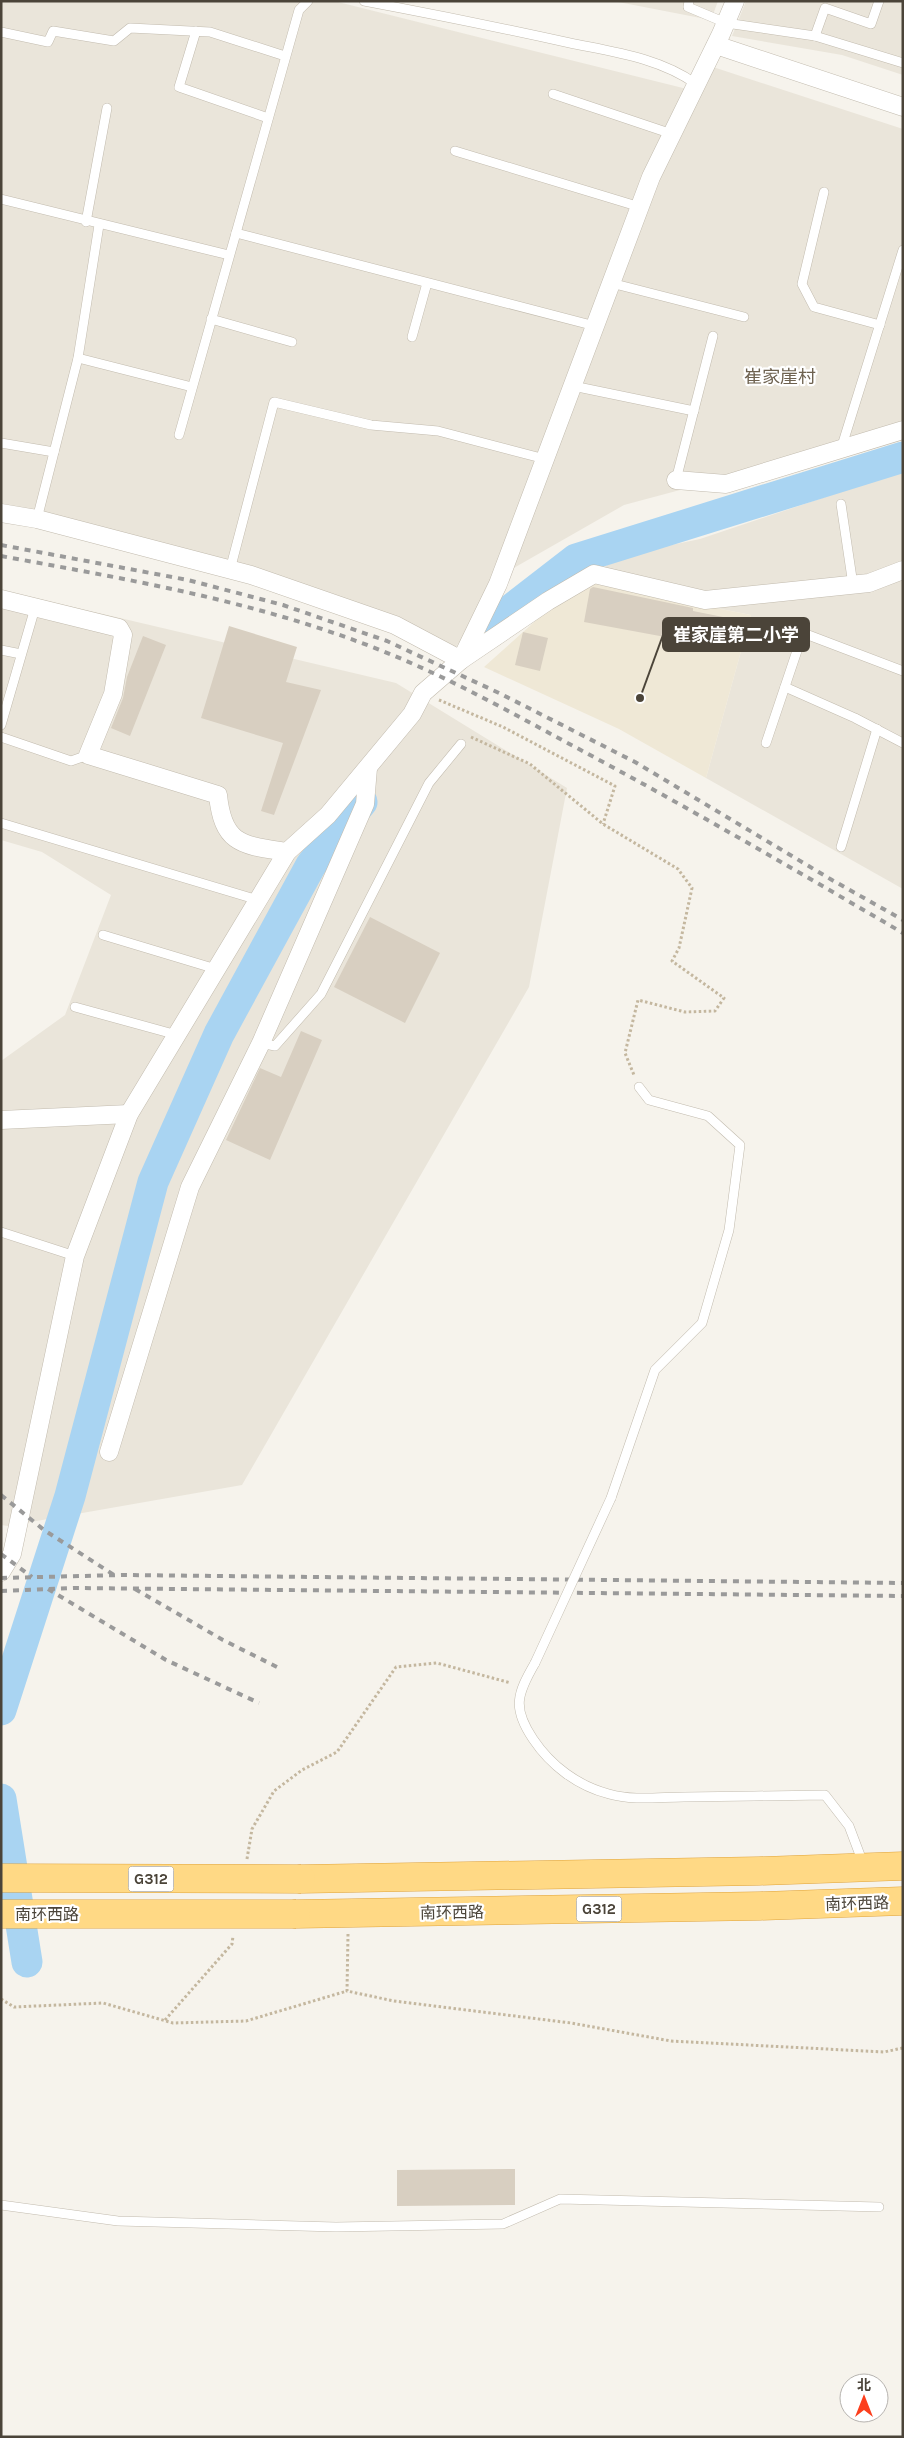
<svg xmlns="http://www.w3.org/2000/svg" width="904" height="2438" font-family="Karla,'Noto Sans SC',sans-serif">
	<rect width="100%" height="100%" fill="#f6f3ec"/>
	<!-- residential -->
	<g fill="#eae5da">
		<polygon points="1,1 334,1 695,91 710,66 903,129 903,425 770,466 624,505 512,569 453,651 253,572 1,512"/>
		<polygon points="613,1 718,1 711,20"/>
		<polygon points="746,1 903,1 903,75 842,55 732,36"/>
		<polygon points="903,471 903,889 706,778 751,615 585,582 619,556 700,539"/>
		<polygon points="1,590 396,683 567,788 529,987 242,1485 8,1526 1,1525 1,1061 65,1015 111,895 42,852 1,840"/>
	</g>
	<!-- education -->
	<polygon fill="#efe8d6" points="585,582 751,615 706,778 619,729 484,667 552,606"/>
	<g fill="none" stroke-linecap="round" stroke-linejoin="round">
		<!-- river -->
		<g stroke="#a9d4f2" stroke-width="31">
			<polyline points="496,621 576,559 903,457"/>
			<polyline points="1,1710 70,1496 153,1182 219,1034 311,865 362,802"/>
			<polyline points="1,1799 27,1962"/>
		</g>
	</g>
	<!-- building -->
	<g fill="#d8cfc1">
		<polygon points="593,587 693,608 693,611 743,621 739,644 688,634 687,641 584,622 590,589"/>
		<polygon points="229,626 297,647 286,682 321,690 274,815 261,811 283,743 201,718"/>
		<polygon points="523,632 548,638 540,671 515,665"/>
		<polygon points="143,636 166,645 130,736 111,728 123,698 127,677"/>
		<polygon points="370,917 440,953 405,1023 334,987"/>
		<polygon points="301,1031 322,1040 270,1160 226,1140 260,1068 281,1077"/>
		<polygon points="515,2169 515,2205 397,2206 397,2170"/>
	</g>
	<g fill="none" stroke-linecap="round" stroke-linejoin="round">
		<!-- service casing -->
		<g stroke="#c2bbae" stroke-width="10">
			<g id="service">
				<path d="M364 1C433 14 502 28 570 43 614 52 660 58 696 84"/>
				<polyline points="689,1 688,7 726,23 815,36 903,63"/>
				<polyline points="196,31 179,87 268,118"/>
				<polyline points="1,32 48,42 53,31 114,41 130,28 210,32 285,56"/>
				<polyline points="815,36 825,8 871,24 879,1"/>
				<polyline points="553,94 672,134"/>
				<polyline points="455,151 640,207"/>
				<polyline points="824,192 802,284 814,307 880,325"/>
				<polyline points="1,199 229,255"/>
				<polyline points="86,222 107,108"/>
				<polyline points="236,233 595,326"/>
				<polyline points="611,283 744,317"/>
				<polyline points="211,319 292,342"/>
				<polyline points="412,337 427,283"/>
				<polyline points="78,358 192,387"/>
				<polyline points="573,386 694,411"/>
				<polyline points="179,435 299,10 308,1"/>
				<polyline points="1,443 54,452"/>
				<polyline points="841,449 903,250"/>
				<polyline points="676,480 713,336"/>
				<polyline points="841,504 853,585"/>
				<polyline points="37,519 78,358 99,225"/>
				<polyline points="230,570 274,402 371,425 438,431 545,459"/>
				<polyline points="1,650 21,654"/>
				<polyline points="785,687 855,718 903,743"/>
				<polyline points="1,725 35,608"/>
				<polyline points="1,737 71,761 88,755"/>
				<polyline points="766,743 803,633 903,671"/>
				<polyline points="1,823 258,900"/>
				<polyline points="841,847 877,729"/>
				<polyline points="103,935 216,969"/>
				<polyline points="75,1007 177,1035"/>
				<polyline points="261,1043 275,1046 321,994 429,783 461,744"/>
				<polyline points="1,1232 75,1256"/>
				<polyline points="611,1498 655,1370 702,1323 729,1230 740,1145 708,1116 649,1100 639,1087"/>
				<path d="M535 1663C517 1694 512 1708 533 1739 551 1766 578 1786 609 1794 633 1801 660 1797 684 1797 731 1796 778 1796 825 1795L849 1826 863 1863"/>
				<polyline points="1,2205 118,2221 336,2227 503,2224 560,2199 879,2207"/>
			</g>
		</g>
		<!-- minor casing -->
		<g stroke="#c2bbae" stroke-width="19">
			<g id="minor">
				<polyline points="716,45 903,107"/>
				<polyline points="676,480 726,484 903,430"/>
				<polyline points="1,513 37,519 251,575 395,625 461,660 548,601 594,574 705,600 869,583 903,570"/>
				<path d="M1 599 119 628 123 635 113 694 88 755 218 795C223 845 242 845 287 852"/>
				<polyline points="1,1120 129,1114"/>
				<polyline points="109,1452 190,1187 261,1043 365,804 368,768"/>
				<polyline points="1,1572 12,1554 75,1256 129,1114 287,852 328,815 412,714 423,693 461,660 498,584 651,177 721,34 735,1"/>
			</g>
		</g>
		<!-- trunk casing -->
		<g stroke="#e0a43c" stroke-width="29">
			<g id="trunk">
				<polyline points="301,1879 759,1871 903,1866"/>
				<polyline points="296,1914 760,1906 903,1901"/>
			</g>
		</g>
		<!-- path -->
		<g stroke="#c4b79f" stroke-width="3" stroke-dasharray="2.5 2.5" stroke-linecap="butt">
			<polyline points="439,700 503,727 615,786 603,824"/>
			<polyline points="471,737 530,764 603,824 678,869 692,888 679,948 672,961 724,998 715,1011 685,1012 638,1000 625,1053 634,1075"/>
			<polyline points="247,1859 252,1829 274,1791 302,1770 337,1752 396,1667 437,1663 511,1683"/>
			<polyline points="348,1934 347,1991 394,2001 571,2023 671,2041 884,2052 903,2048"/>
			<polyline points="1,1999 14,2007 103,2003 173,2023 246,2021 347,1991"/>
			<polyline points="165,2020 232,1944 233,1936"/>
		</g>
		<!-- service -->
		<use href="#service" stroke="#fff" stroke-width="9"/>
		<!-- minor -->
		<use href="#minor" stroke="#fff" stroke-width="18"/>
		<!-- trunk -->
		<use href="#trunk" stroke="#ffd985" stroke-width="28"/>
		<!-- rail -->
		<g stroke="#9a9a9a" stroke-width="4" stroke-dasharray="6 6" stroke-linecap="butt">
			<polyline points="1,545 188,580 283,605 387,641 499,693 635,762 832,880 903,920"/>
			<path d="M1 556C131 580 256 601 380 650 443 675 503 708 562 740 677 801 790 867 903 933"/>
			<polyline points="1,1495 44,1530 114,1575"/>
			<polyline points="1,1554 32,1577"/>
			<polyline points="1,1578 121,1575 903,1583"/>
			<polyline points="48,1589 166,1660 259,1703"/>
			<polyline points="135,1589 223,1640 277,1667"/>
			<polyline points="1,1591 75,1588 903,1596"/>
		</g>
		<!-- service-bridge casing -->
		<g stroke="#c2bbae" stroke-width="10" stroke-linecap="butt">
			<polyline id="service-bridge" points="535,1663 611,1498"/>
		</g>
		<!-- trunk-bridge casing -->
		<g stroke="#e0a43c" stroke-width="29" stroke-linecap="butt">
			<g id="trunk-bridge">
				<polyline points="1,1878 301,1879"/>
				<polyline points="1,1914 296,1914"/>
			</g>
		</g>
		<!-- service-bridge -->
		<use href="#service-bridge" stroke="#fff" stroke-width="9"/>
		<!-- trunk-bridge -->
		<use href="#trunk-bridge" stroke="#ffd985" stroke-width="28"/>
	</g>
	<g text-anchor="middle" stroke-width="4.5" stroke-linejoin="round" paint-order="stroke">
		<!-- shield labels -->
		<g fill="#fff" stroke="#817c74" stroke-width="1">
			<rect x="128.5" y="1866.5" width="45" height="25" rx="4"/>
			<rect x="576.5" y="1896.5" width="45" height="25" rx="4"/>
		</g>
		<g font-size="15" font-weight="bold" fill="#4b4439">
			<text x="151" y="1884">G312</text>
			<text x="599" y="1914">G312</text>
		</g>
		<!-- street labels -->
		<g font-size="16" fill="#4b4439" stroke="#fff">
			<text transform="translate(857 1903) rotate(-2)" y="6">南环西路</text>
			<text transform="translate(452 1912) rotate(-1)" y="6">南环西路</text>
			<text x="47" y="1920">南环西路</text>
		</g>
		<!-- neighbourhood labels -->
		<g font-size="18" fill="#6e6250" stroke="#fff">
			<text x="780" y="383">崔家崖村</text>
		</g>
	</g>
	<!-- callouts -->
	<path fill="none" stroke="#4b4439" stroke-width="2" d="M640 698L663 635"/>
	<circle fill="#4b4439" stroke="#fff" stroke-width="2" cx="640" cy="698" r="5"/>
	<rect fill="#4b4439" stroke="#4b4439" stroke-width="2" x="663" y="618" width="146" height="33" rx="5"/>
	<g font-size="18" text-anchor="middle" font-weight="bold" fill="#fff">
		<text x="736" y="641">崔家崖第二小学</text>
	</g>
	<!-- border -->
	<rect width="904" height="2438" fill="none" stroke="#4b4439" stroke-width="5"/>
	<!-- north arrow -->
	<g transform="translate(864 2398)"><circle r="24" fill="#ffffff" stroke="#b7b4b0"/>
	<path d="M0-4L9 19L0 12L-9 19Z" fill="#fc3f1d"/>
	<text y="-8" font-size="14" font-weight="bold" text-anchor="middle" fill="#4b4439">北</text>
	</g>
</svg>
